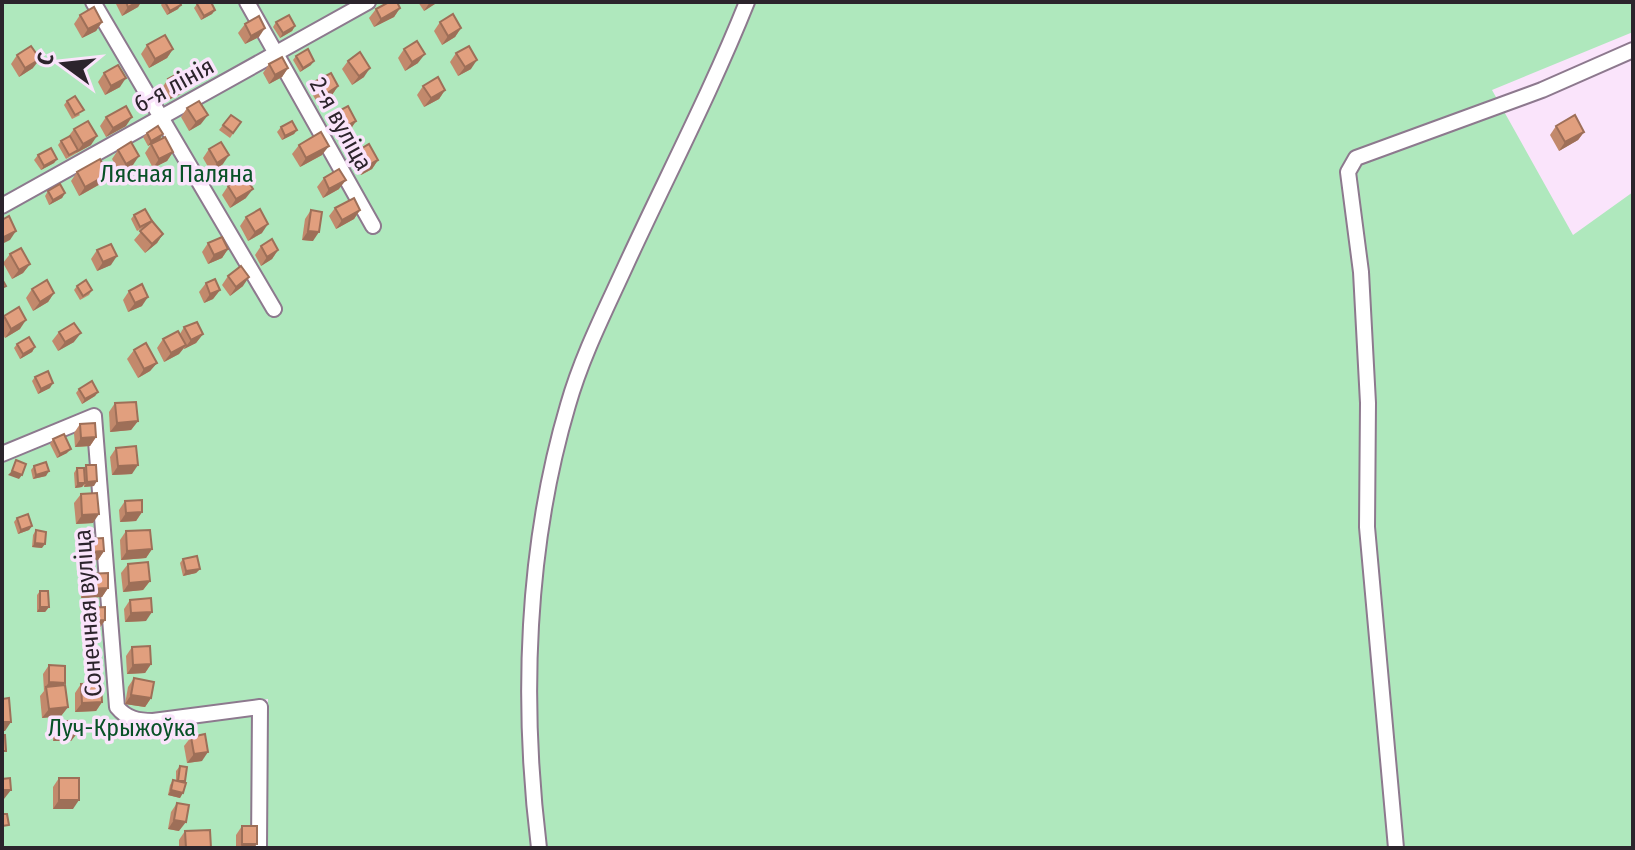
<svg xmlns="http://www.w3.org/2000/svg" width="1635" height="850" font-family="'Fira Sans Condensed',sans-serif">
	<rect width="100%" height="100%" fill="#fae4fb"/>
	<!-- green -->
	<polygon fill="#afe8bd" points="2,2 1633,2 1633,32 1492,90 1573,235 1633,192 1633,848 265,848 268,699 239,703 254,714 255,848 2,848"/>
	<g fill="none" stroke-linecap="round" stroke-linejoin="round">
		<!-- street casing -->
		<g stroke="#8d798e" stroke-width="18">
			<g id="street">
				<polyline points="93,2 274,309"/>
				<polyline points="247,2 373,226"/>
				<polyline points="2,206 368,2"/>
				<path d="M2 454 94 416 117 707C127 719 138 721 153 721L260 707 259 848"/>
				<path d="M539 848C521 702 526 547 568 405 582 356 605 311 626 265 666 178 711 92 747 2"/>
				<polyline points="1396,848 1367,527 1368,403 1361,272 1348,172 1356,158 1542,90 1633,50"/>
			</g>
		</g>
		<!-- street -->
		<use href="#street" stroke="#fff" stroke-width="14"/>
	</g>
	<!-- wall -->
	<g fill="#c2896c">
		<polygon points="115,2 141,2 138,7 122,16"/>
		<polygon points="163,2 180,2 178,9 167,15 161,5"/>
		<polygon points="418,2 438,2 424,11"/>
		<polygon points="197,4 215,10 212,14 201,20 194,8"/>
		<polygon points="400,8 394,17 374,27 369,18 376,9"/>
		<polygon points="80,15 102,22 96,31 82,38 74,24"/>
		<polygon points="276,22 295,26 292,31 280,38 273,27"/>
		<polygon points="440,22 461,28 455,37 442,45 434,31"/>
		<polygon points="245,24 259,37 245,44 238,33"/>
		<polygon points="147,45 173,49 167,58 149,68 141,54"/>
		<polygon points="404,49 418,63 405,71 398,58"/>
		<polygon points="456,53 471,69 458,76 450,62"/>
		<polygon points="17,55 33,68 19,77 11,64"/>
		<polygon points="296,56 311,65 300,72 293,60"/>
		<polygon points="348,61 364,77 352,85 342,69"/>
		<polygon points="269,64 288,68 282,77 269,84 263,73"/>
		<polygon points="104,73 120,87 105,95 98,82"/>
		<polygon points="168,79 187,85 181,94 168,100 162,88"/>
		<polygon points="316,81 338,86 332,95 318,104 310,90"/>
		<polygon points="423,86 445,90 439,99 424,107 417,95"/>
		<polygon points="67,101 80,115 72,119 64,105"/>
		<polygon points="187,108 201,124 189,131 181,117"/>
		<polygon points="337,112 356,121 350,130 339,136 330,120"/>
		<polygon points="231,115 241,122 230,138 219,130"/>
		<polygon points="106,117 126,126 106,137 100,126"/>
		<polygon points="1556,126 1584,132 1578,140 1559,151 1550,135"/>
		<polygon points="281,127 297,130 294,134 282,140 277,132"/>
		<polygon points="74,129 91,145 66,159 58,145 61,141 68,137"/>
		<polygon points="147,133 160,139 148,146 143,137"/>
		<polygon points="151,144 173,152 167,161 153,168 145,153"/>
		<polygon points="299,145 322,155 300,167 292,154"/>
		<polygon points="209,149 223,164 211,172 203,158"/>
		<polygon points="118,150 133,165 120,173 112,159"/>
		<polygon points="359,150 378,160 372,169 361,175 352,159"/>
		<polygon points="38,155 57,159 54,163 41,170 34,160"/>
		<polygon points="77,172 102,183 79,196 71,181"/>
		<polygon points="324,178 339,189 323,198 317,187"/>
		<polygon points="228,186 246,198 230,208 222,195"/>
		<polygon points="48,191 65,193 62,198 49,205 45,196"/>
		<polygon points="335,208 360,210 354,219 336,229 329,216"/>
		<polygon points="311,210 313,241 302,240 305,219"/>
		<polygon points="134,215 152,221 163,234 157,243 145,253 134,240 145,227 137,231 131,219"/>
		<polygon points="246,217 262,233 248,241 240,226"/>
		<polygon points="208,243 228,249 222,258 208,264 202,252"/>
		<polygon points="261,246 278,250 272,259 261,266 255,255"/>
		<polygon points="97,250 111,265 97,271 91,259"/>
		<polygon points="10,254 30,264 23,273 12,279 3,263"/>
		<polygon points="228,276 243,286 230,296 222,285"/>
		<polygon points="206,283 220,290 213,299 204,303 199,292"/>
		<polygon points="77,286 92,290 89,295 80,300 74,290"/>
		<polygon points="32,289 54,293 48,302 33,311 26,298"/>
		<polygon points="129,291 142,306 128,312 123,300"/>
		<polygon points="4,316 20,329 5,338 2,333 2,319"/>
		<polygon points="184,327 203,334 196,343 184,349 184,348 179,354 164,362 157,348 163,339 180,334"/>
		<polygon points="59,332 74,342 58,351 52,341"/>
		<polygon points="17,344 35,347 32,352 20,359 14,348"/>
		<polygon points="134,350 157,363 150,371 138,378 127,359"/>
		<polygon points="35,377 50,388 38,394 32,381"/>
		<polygon points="79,389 98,392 95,396 82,404 76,393"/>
		<polygon points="115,403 138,421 131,430 110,432 109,412"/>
		<polygon points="80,424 96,437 90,446 75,447 74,433"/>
		<polygon points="53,439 67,453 57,458 50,444"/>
		<polygon points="116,448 132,474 112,475 110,457"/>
		<polygon points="86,465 94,486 84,487 84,485 82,487 75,488 74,473 77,468 84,468"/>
		<polygon points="34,466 46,476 33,479 31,470"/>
		<polygon points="81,494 93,523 76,524 74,503"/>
		<polygon points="125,501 142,512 136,521 120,522 119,510"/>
		<polygon points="17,518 32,526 29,530 18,534 14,522"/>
		<polygon points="36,530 42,548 32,547 33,535"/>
		<polygon points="126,531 152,549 146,558 121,560 120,540"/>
		<polygon points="88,539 104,551 98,560 83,561 82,548"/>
		<polygon points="183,559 200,569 196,573 183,576 180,563"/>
		<polygon points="128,564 150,581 143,590 123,592 121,573"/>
		<polygon points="87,574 108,588 102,597 81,598 81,583"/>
		<polygon points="40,591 49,607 45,612 37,612 37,595"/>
		<polygon points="130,600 146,621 125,622 124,609"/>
		<polygon points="89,608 105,620 99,629 83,630 82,616"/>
		<polygon points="132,647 151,664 145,673 127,674 126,656"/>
		<polygon points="49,665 63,685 68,707 61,716 42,718 40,696 44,691 43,674"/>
		<polygon points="134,678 151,698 145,707 125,704 128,687"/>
		<polygon points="81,684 102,702 96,711 75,712 75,693"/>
		<polygon points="59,721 78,732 71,741 53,741 53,730"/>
		<polygon points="191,737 202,761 187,763 184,746"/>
		<polygon points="180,766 184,783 180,798 168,795 170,785 173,780 176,781 176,771"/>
		<polygon points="59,778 73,809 53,809 53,787"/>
		<polygon points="177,803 179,831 168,829 171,812"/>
		<polygon points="242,826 254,848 236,848 236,835"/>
		<polygon points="185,831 211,848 179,848 179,840"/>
	</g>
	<!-- shaded-wall -->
	<g fill="#9e6f58">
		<polygon points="137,2 141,2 138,7 122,16 128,7"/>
		<polygon points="430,2 438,2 424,11"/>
		<polygon points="181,5 178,9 167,15 170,11"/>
		<polygon points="400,8 394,17 374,27 381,19"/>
		<polygon points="215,10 212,14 201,20 204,16"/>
		<polygon points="102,22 96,31 82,38 88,29"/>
		<polygon points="295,26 292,31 280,38 283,33"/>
		<polygon points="265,28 259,37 245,44 251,36"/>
		<polygon points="461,28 455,37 442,45 448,36"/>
		<polygon points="173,49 167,58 149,68 155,59"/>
		<polygon points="425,54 418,63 405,71 412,62"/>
		<polygon points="40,59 33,68 19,77 25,68"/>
		<polygon points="477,60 471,69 458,76 465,67"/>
		<polygon points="314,61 311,65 300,72 303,68"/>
		<polygon points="288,68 282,77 269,84 275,75"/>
		<polygon points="370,68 364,77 352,85 359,76"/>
		<polygon points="126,78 120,87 105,95 111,86"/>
		<polygon points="187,85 181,94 168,100 175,92"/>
		<polygon points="338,86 332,95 318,104 324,95"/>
		<polygon points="445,90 439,99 424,107 431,98"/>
		<polygon points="208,115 201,124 189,131 196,122"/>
		<polygon points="132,117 126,126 106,137 113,128"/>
		<polygon points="356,121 350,130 339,136 345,127"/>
		<polygon points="297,130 294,134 282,140 285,136"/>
		<polygon points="1584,132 1578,140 1559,151 1565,142"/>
		<polygon points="163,134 160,139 148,146 151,141"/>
		<polygon points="97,136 91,145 76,153 83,144"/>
		<polygon points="329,146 322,155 300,167 306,158"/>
		<polygon points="173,152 167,161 153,168 159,159"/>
		<polygon points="229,155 223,164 211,172 217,163"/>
		<polygon points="139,156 133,165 120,173 126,164"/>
		<polygon points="57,159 54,163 41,170 44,166"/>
		<polygon points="378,160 372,169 361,175 367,166"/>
		<polygon points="108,174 102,183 79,196 85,187"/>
		<polygon points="346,180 339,189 323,198 329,189"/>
		<polygon points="253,189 246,198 230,208 236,199"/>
		<polygon points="65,193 62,198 49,205 53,200"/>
		<polygon points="360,210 354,219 336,229 342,220"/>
		<polygon points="268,224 262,233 248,241 255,232"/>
		<polygon points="16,231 10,240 2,244 2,238"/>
		<polygon points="308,231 319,232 313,241 302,240"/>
		<polygon points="163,234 157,243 145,253 152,244"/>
		<polygon points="228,249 222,258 208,264 214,255"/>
		<polygon points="278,250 272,259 261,266 267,257"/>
		<polygon points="117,256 111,265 97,271 103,262"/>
		<polygon points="30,264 23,273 12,279 19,270"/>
		<polygon points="249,277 243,286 230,296 236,287"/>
		<polygon points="220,290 213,299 204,303 210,294"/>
		<polygon points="54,293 48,302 33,311 40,302"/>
		<polygon points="148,297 142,306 128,312 135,303"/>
		<polygon points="26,320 20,329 5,338 11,329"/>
		<polygon points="81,333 74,342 58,351 65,342"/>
		<polygon points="203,334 196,343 184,349 191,340"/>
		<polygon points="186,345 179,354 164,362 171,353"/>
		<polygon points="35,347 32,352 20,359 23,354"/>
		<polygon points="157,363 150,371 138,378 144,369"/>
		<polygon points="53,383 50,388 38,394 41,389"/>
		<polygon points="98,392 95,396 82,404 85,399"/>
		<polygon points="138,421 131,430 110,432 117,423"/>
		<polygon points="96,437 90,446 75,447 81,438"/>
		<polygon points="71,449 67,453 57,458 60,454"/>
		<polygon points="138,465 132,474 112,475 118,466"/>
		<polygon points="12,471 22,475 19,479 8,475"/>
		<polygon points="49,471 46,476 33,479 36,475"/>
		<polygon points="97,481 94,486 84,487 87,482"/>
		<polygon points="78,483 85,483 82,487 75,488"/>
		<polygon points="142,512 136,521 120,522 126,513"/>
		<polygon points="99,514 93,523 76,524 82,515"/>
		<polygon points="32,526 29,530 18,534 21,530"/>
		<polygon points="35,543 45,544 42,548 32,547"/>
		<polygon points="152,549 146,558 121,560 127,551"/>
		<polygon points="104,551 98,560 83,561 89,552"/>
		<polygon points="200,569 196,573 183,576 186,571"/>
		<polygon points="150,581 143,590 123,592 129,583"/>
		<polygon points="108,588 102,597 81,598 88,589"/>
		<polygon points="40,607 49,607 45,612 37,612"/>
		<polygon points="152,612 146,621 125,622 131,613"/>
		<polygon points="105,620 99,629 83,630 89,621"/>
		<polygon points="151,664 145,673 127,674 133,665"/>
		<polygon points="49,682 65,683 59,692 46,687 43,691"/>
		<polygon points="131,695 151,698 145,707 125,704"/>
		<polygon points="102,702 96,711 75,712 82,703"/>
		<polygon points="68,707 61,716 42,718 49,709"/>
		<polygon points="2,722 11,722 5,731 2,731"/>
		<polygon points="59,732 78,732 71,741 53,741"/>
		<polygon points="208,752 202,761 187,763 194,754"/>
		<polygon points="2,790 11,790 4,799 2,799"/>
		<polygon points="171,790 183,793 180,798 168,795"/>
		<polygon points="59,800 79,800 73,809 53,809"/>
		<polygon points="174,820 186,822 179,831 168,829"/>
		<polygon points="242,844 257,844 254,848 240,848"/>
	</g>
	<!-- building -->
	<g fill="#e19f7e" stroke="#9e6f58" stroke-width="2">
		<polygon points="126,2 137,2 128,7"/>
		<polygon points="165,2 180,2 181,5 170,11"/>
		<polygon points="200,2 211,2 215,10 204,16 197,4"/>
		<polygon points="389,2 397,2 400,8 381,19 376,9"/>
		<polygon points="94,7 102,22 88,29 80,15"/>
		<polygon points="453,14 461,28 448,36 440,22"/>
		<polygon points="289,15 295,26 283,33 276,22"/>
		<polygon points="259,16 265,28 251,36 245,24"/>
		<polygon points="165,35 173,49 155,59 147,45"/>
		<polygon points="417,41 425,54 412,62 404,49"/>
		<polygon points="31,46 40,59 25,68 17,55"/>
		<polygon points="469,46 477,60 465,67 456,53"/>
		<polygon points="308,49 314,61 303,68 296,56"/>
		<polygon points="360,52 370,68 359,76 348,61"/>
		<polygon points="282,57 288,68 275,75 269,64"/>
		<polygon points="118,65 126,78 111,86 104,73"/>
		<polygon points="181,72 187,85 175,92 168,79"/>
		<polygon points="331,73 338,86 324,95 316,81"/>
		<polygon points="438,77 445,90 431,98 423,86"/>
		<polygon points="75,96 84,110 75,115 67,101"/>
		<polygon points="199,101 208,115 196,122 187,108"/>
		<polygon points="126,106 132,117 113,128 106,117"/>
		<polygon points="348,106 356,121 345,127 337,112"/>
		<polygon points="231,115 241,122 233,133 223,125"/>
		<polygon points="1575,115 1584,132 1565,142 1556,126"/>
		<polygon points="88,121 97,136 83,144 74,129"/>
		<polygon points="292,121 297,130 285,136 281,127"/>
		<polygon points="158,126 163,134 151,141 147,133"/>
		<polygon points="321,132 329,146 306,158 299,145"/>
		<polygon points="70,136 78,150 69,155 61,141"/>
		<polygon points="165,137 173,152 159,159 151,144"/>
		<polygon points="131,142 139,156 126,164 118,150"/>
		<polygon points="221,142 229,155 217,163 209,149"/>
		<polygon points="369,144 378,160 367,166 359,150"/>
		<polygon points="51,148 57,159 44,166 38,155"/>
		<polygon points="100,159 108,174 85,187 77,172"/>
		<polygon points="339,169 346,180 329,189 324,178"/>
		<polygon points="245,176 253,189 236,199 228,186"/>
		<polygon points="60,184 65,193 53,200 48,191"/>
		<polygon points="354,198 360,210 342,220 335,208"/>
		<polygon points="145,209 152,221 140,227 134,215"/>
		<polygon points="260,209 268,224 255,232 246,217"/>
		<polygon points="311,210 322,212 319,232 308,231"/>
		<polygon points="9,216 16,231 2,238 2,220"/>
		<polygon points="152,221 163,234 152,244 140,231"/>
		<polygon points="222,237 228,249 214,255 208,243"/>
		<polygon points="272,239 278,250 267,257 261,246"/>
		<polygon points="111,244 117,256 103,262 97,250"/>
		<polygon points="21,248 30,264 19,270 10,254"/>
		<polygon points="241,266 249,277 236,287 228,276"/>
		<polygon points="2,279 6,286 2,288"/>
		<polygon points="215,279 220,290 210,294 206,283"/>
		<polygon points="47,280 54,293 40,302 32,289"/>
		<polygon points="86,280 92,290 83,296 77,286"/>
		<polygon points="142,284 148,297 135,303 129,291"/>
		<polygon points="19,307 26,320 11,329 4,316"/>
		<polygon points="197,322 203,334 191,340 184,327"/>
		<polygon points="74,323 81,333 65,342 59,332"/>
		<polygon points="178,331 186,345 171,353 163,339"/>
		<polygon points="29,337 35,347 23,354 17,344"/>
		<polygon points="146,343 157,363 144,369 134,350"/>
		<polygon points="48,371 53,383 41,389 35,377"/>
		<polygon points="92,381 98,392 85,399 79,389"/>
		<polygon points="136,402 138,421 117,423 115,403"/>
		<polygon points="95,423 96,437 81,438 80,424"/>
		<polygon points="64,434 71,449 60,454 53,439"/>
		<polygon points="136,446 138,465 118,466 116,448"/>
		<polygon points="16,460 26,464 22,475 12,471"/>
		<polygon points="46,462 49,471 36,475 34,466"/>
		<polygon points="86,465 96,465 97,481 87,482"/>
		<polygon points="77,468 84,468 85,483 78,483"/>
		<polygon points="97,493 99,514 82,515 81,494"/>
		<polygon points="142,500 142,512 126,513 125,501"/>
		<polygon points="28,514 32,526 21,530 17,518"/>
		<polygon points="36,530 46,532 45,544 35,543"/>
		<polygon points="150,530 152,549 127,551 126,531"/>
		<polygon points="103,538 104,551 89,552 88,539"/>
		<polygon points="197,556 200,569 186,571 183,559"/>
		<polygon points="148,562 150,581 129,583 128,564"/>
		<polygon points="108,573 108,588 88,589 87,574"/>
		<polygon points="40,591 48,591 49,607 40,607"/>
		<polygon points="151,598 152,612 131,613 130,600"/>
		<polygon points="105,607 105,620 89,621 89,608"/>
		<polygon points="150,646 151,664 133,665 132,647"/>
		<polygon points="49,665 65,666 65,683 49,682"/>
		<polygon points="134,678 154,682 151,698 131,695"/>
		<polygon points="101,683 102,702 82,703 81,684"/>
		<polygon points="65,685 68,707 49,709 46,687"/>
		<polygon points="9,698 11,722 2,722 2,699"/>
		<polygon points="59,721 77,721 78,732 59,732"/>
		<polygon points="205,734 208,752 194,754 191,737"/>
		<polygon points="2,735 5,735 6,751 2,751"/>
		<polygon points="180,766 187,767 185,781 178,781"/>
		<polygon points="10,778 11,790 2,790 2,779"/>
		<rect x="59" y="778" width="20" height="22"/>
		<polygon points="173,780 186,783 183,793 171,790"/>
		<polygon points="177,803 189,805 186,822 174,820"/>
		<polygon points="2,814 7,814 9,825 2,826"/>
		<rect x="242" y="826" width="15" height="18"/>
		<polygon points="210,830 211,848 186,848 185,831"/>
	</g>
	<g text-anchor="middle" stroke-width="7" stroke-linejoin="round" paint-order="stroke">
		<!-- street labels -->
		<g font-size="24" fill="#2c242c" stroke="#fae4fb">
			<text transform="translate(174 85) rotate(-29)" y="8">6-я лінія</text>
			<text transform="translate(341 124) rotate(61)" y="8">2-я вуліца</text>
			<text transform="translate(88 613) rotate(-94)" y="8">Сонечная вуліца</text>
		</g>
		<!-- park labels -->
		<g font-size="24" fill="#085127" stroke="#fae4fb">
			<text x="177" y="182">Лясная Паляна</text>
			<text x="122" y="736">Луч-Крыжоўка</text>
		</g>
	</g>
	<!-- border -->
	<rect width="1635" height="850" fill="none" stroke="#2c242c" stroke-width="8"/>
	<!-- north arrow -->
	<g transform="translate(64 64) rotate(285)" stroke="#fae4fb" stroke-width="6" paint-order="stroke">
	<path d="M0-6L14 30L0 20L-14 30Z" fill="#2c242c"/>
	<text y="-12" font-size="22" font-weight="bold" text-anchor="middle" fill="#2c242c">С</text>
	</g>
</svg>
